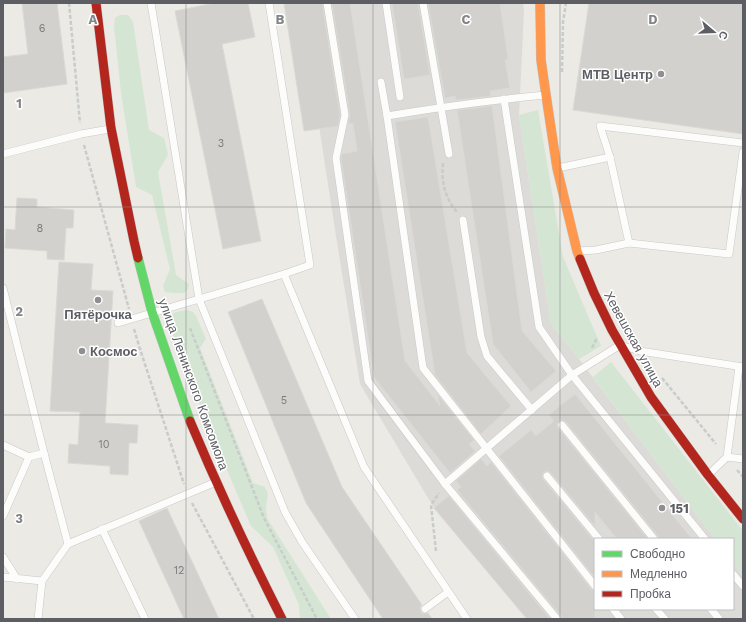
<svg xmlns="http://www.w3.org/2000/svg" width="746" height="622" font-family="'Work Sans',sans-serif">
	<rect width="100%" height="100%" fill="#ebeae5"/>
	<!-- industrial -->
	<polygon fill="#dcdbd7" points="300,3 523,3 524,10 519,115 551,324 579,359 715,539 595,539 595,609 733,609 733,563 743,576 743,619 527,619 434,508 360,384 336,236"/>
	<!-- green -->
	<g fill="#d4e6d3">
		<polygon points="120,15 128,15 133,22 149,130 164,138 168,155 158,172 176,275 189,284 188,289 184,293 174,293 165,292 163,286 170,269 152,195 136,187 121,93 114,26 115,18"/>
		<polygon points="538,110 563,257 601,346 579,359 551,324 519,115"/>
		<path d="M187 310 193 312 196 316 206 339 200 348 253 483 265 487 268 494 266 507 267 518 331 619H300L299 605 273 547 251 526 208 426 173 335C168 316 166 313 187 310Z"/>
		<polygon points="611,362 743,531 743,576 733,563 733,539 715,539 593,377"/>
	</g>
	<!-- building -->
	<g fill="#d2d1ce" stroke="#dadad4">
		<polygon points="22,3 57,3 67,84 3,93 3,57 28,54"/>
		<polygon points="215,3 248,3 255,37 222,44 261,241 223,249 175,11"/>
		<polygon points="284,3 322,3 340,115 338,126 304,131"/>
		<polygon points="332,3 350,3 405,361 440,406 438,395 474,440 469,444 475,451 450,473 374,377 341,158 342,154 357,151 353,123 348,124 350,114"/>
		<polygon points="392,3 418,3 430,75 404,79"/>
		<polygon points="428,3 500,3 508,59 505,60 510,88 490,91 491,96 456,100 455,96 445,98"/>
		<polygon points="589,3 743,3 743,134 573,110"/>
		<polygon points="492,106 522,331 556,371 531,392 493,344 457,110"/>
		<polygon points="428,117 467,353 511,406 481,434 435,375 395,122"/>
		<polygon points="17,198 37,199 37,207 74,210 73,228 66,228 64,260 47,259 47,251 5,248 6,229 15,230"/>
		<polygon points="59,262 93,264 91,290 113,291 105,423 138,425 137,443 129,443 128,475 110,474 110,466 68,463 69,444 78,445 80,412 50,411"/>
		<polygon points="262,299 342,487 422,605 420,607 421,612 423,614 428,613 432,619 383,619 306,503 228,312"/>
		<polygon points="575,394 692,539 659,539 658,536 566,422 563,420 561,420 557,424 558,428 648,539 617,539 595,512 595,526 551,473 548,471 544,472 542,475 543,479 595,542 595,578 499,456 531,430 536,436 554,421 549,415"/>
		<polygon points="481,459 487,466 491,462 591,589 595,591 595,619 562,619 561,616 457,490 461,487 456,481"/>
		<polygon points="449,496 550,619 527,619 434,508"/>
		<polygon points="167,508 219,619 184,619 139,521"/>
	</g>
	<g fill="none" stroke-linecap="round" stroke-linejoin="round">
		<!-- lane casing -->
		<g stroke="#c8c8c8" stroke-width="8">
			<g id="lane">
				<polyline points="151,3 199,299 285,512 302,542 355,619"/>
				<polyline points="269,3 310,265 284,274"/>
				<polyline points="327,3 345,115 336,158 368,381 445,484 572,375 620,345 640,351 743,367"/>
				<polyline points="386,3 400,97"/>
				<polyline points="423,3 449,154"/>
				<polyline points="381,82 387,116 423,368 595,586"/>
				<polyline points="504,99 539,327 572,375 705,539"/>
				<path d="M387 116C440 107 492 100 546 95"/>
				<polyline points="743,143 600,126 610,157 629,243 729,254 743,152"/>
				<polyline points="3,154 81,134 110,129"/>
				<polyline points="558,168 610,157"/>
				<polyline points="463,220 481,337 487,356 532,410"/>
				<polyline points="577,251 596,250 629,243"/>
				<polyline points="3,288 44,453 68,544"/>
				<polyline points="118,323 284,274 364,467 467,619"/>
				<polyline points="739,367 727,457 743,459"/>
				<polyline points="562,425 654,539"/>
				<polyline points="3,445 29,457 3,516"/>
				<polyline points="29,457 44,453"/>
				<polyline points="708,475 727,457"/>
				<polyline points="547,476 599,539"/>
				<polyline points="445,484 557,619"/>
				<polyline points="102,529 145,619"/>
				<polyline points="3,557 17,579"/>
				<polyline points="733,574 743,586"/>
				<polyline points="3,577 42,581 38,619"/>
				<polyline points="42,581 68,544 216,482"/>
				<polyline points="425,609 448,592"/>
				<polyline points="613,609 621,619"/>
				<polyline points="656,609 665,619"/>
				<polyline points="711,609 719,619"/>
			</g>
		</g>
		<!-- fast casing -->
		<g stroke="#c7c7c5" stroke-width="10">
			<polyline id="fast" points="138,258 152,312 190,421"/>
		</g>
		<!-- slow casing -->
		<g stroke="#c7c7c5" stroke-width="10">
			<polyline id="slow" points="540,3 541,60 546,95 557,168 577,251 580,259"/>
		</g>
		<!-- jam casing -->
		<g stroke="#c7c7c5" stroke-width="10">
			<g id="jam">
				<polyline points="96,3 111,128 134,241 138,258"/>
				<polyline points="580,259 594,293 612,330 651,397 708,475 743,519"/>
				<path d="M190 421C218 488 249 554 282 619"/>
			</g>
		</g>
		<!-- path -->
		<g stroke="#c8ccca" stroke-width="2.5" stroke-dasharray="4 2" stroke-linecap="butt">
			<polyline points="69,3 80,123"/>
			<polyline points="562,72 563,22 566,3"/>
			<polyline points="84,145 129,309"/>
			<path d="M443 163C441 182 445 198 457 212"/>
			<polyline points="190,328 264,518 317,619"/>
			<polyline points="134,329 140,349 184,484"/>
			<polyline points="592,348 597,338"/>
			<polyline points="662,378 716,444"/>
			<polyline points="737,470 743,477"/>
			<polyline points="192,503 254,619"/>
			<polyline points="436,551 431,505 439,493"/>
		</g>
		<!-- lane -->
		<use href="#lane" stroke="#fcfcfb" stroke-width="7"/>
		<!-- fast -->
		<use href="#fast" stroke="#63d668" stroke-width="9"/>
		<!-- slow -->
		<use href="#slow" stroke="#ff974d" stroke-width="9"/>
		<!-- jam -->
		<use href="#jam" stroke="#b3261e" stroke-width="9"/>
	</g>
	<!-- grid -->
	<path fill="none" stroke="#848587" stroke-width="1" stroke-opacity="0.55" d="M186 3V619M373 3V619M560 3V619M3 207H743M3 415H743"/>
	<!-- markers -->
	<g fill="#8e8f90" stroke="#fff" stroke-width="1.5">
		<circle cx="661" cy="74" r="4"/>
		<circle cx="98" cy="300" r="4"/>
		<circle cx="82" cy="351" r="4"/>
		<circle cx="662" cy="508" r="4"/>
	</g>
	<g text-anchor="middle" stroke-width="3" stroke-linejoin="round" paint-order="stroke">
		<!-- number labels -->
		<g font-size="11" fill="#7b7c7f">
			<text x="42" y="32">6</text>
			<text x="221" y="147">3</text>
			<text x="40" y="232">8</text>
			<text x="284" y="404">5</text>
			<text x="104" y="448">10</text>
			<text x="179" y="574">12</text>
		</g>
		<!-- poi labels -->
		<g font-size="13" font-weight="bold" fill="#5c5e63" stroke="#fff" text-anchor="start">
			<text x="653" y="79" text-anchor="end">МТВ Центр</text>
			<text x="98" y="319" text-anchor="middle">Пятёрочка</text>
			<text x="90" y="356">Космос</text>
			<text x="670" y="513">151</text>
		</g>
		<!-- street labels -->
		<g font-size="13" fill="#5c5e63" stroke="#fff">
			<text transform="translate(634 339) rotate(61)" y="5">Хевешская улица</text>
			<text transform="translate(194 384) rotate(70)" y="5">улица Ленинского Комсомола</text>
		</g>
	</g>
	<g font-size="13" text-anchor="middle" font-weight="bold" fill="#848587" stroke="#fff" stroke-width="3" stroke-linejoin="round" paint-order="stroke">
		<text x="93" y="24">A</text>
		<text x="280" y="24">B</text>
		<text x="466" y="24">C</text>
		<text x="653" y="24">D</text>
		<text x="19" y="108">1</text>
		<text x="19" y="316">2</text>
		<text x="19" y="523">3</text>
	</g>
	<!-- border -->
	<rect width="746" height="622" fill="none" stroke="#5c5e63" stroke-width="8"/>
	<!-- legend -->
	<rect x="594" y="538" width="140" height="72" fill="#ffffff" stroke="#bebfc1"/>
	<rect x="602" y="551" width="20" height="6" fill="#63d668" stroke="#bebfc1"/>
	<text x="630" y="558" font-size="12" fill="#5c5e63">Свободно</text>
	<rect x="602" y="571" width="20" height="6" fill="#ff974d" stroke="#bebfc1"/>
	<text x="630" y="578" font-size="12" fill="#5c5e63">Медленно</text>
	<rect x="602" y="591" width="20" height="6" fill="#b3261e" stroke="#bebfc1"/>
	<text x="630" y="598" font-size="12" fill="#5c5e63">Пробка</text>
	<!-- north arrow -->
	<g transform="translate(714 32) rotate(109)" stroke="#ffffff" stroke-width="3" paint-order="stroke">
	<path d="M0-3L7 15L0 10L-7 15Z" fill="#5c5e63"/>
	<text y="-6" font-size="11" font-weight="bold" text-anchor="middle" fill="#5c5e63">С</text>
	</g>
</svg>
